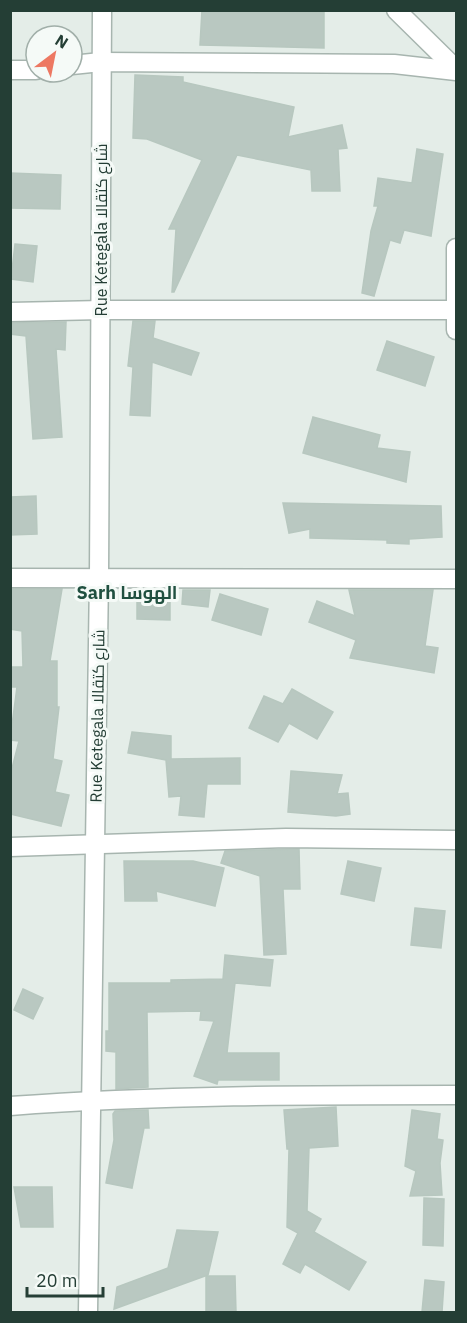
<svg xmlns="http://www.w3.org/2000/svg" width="467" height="1323" font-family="'IBM Plex Sans',Cairo,sans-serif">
	<rect width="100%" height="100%" fill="#e4ede8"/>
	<!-- building -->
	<g fill="#b9c8c1" stroke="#b7c7bf" stroke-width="1.5">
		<polygon points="202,10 324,12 324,48 200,45"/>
		<polygon points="135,75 183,77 183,82 294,107 288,137 342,125 347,148 338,149 340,191 312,191 311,170 237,155 174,292 172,292 176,229 169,229 202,160 147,139 133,138"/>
		<polygon points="417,149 443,154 431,236 404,230 400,243 390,240 374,296 362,293 371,231 378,206 374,206 378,178 412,183"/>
		<polygon points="10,173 61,175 60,209 10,208"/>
		<polygon points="15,244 37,246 33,282 11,279"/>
		<polygon points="133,321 155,321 153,338 199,353 191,375 152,362 150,416 130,415 133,367 128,366"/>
		<polygon points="66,322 65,350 56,349 62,437 33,439 26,336 10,334 11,323"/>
		<polygon points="387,341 434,357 425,386 377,370"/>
		<polygon points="313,417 380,435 377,448 410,452 406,482 303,453"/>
		<polygon points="36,496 37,534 10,535 10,497"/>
		<polygon points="283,503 441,506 442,537 409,539 409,544 387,543 387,540 310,538 310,529 289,533"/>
		<polygon points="10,589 62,589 50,661 57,661 57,707 59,707 53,759 62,761 55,792 69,795 61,826 10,814 10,776 19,741 10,740 17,687 10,687 10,667 23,667 22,631 10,629"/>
		<polygon points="183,590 210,590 208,607 182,604"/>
		<polygon points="349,590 433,590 425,646 438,648 434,673 350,658 356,640 309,622 317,601 355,616"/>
		<polygon points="220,594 268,609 261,635 212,620"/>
		<polygon points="137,597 170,598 170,620 137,619"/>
		<polygon points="292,689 333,712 317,739 289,723 278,742 249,728 264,696 283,704"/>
		<polygon points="132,732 171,736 171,759 240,758 240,784 207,784 204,817 179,815 181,796 169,797 166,760 128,753"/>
		<polygon points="291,771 342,775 337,794 348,793 350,814 336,816 288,812"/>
		<polygon points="299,849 300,889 283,889 286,954 264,955 260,876 221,863 225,851"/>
		<polygon points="124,861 193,861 224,868 215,906 156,891 157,901 125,901"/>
		<polygon points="348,861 381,868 374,901 341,894"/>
		<polygon points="415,908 445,911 441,948 411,945"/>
		<polygon points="225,955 273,960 270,986 235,983 227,1053 279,1053 279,1080 218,1080 217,1084 194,1076 214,1021 200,1020 201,1011 147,1012 148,1087 116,1089 116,1052 106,1051 106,1031 109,1031 109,983 171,983 171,980 223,979"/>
		<polygon points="23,989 43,998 33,1019 14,1010"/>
		<polygon points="336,1107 338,1146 309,1148 307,1211 321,1219 314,1232 366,1262 349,1290 305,1264 300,1273 283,1264 298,1233 287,1227 289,1149 287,1149 284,1110"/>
		<polygon points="148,1110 149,1128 144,1128 132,1188 106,1183 114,1140 113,1114 115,1111"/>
		<polygon points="412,1110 440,1114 437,1139 443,1140 440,1163 442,1195 410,1196 416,1171 405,1166"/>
		<polygon points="14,1187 52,1187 53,1227 21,1227"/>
		<polygon points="424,1198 444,1199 443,1246 423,1245"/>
		<polygon points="177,1230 218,1232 208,1275 114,1309 117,1287 168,1268"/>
		<polygon points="206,1276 235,1276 236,1312 206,1312"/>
		<polygon points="425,1280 444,1282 442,1312 422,1312"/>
	</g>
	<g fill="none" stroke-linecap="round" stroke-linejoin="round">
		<!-- minor casing -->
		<g stroke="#a7b5af" stroke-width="21">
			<g id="minor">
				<polyline points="396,10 456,69"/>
				<polyline points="72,65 101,62 394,64 456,71"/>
				<polyline points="10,70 36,70"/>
				<polyline points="456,248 456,330"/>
				<polyline points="10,312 102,310 456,310"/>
				<polyline points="10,578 456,579"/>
				<polyline points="10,847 286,838 456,840"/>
				<path d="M10 1106C159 1095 308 1095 456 1095"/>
			</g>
		</g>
		<!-- tertiary casing -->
		<g stroke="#a7b5af" stroke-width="21">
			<polyline id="tertiary" points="88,1312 99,577 102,10"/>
		</g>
		<!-- minor -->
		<use href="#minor" stroke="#fff" stroke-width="18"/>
		<!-- tertiary -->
		<use href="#tertiary" stroke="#fff" stroke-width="18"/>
	</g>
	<g text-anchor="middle" stroke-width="6" stroke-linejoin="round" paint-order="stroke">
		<!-- street labels -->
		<g font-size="16" fill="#243e35" stroke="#f5faf7">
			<text transform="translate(101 230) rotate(-90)" y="6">Rue Ketegala شارع كتقالا</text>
			<text transform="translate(97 716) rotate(-89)" y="6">Rue Ketegala شارع كتقالا</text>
		</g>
		<!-- neighbourhood labels -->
		<g font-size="18" font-weight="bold" fill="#205040" stroke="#f5faf7">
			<text x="127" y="599">Sarh الهوسا</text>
		</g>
	</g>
	<!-- border -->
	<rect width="467" height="1323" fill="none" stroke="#243e35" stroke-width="24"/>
	<!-- north arrow -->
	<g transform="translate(54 54) rotate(32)"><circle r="28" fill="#f5faf7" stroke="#a1afa9" stroke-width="1.5"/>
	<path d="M0-4.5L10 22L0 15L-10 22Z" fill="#ed7862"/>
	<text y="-9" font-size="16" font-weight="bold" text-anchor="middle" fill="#243e35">N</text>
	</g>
	<!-- scale -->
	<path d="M27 1287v9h76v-9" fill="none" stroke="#243e35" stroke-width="3"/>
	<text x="36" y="1287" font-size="18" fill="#243e35" stroke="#f5faf7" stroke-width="4.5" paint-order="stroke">20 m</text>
</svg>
